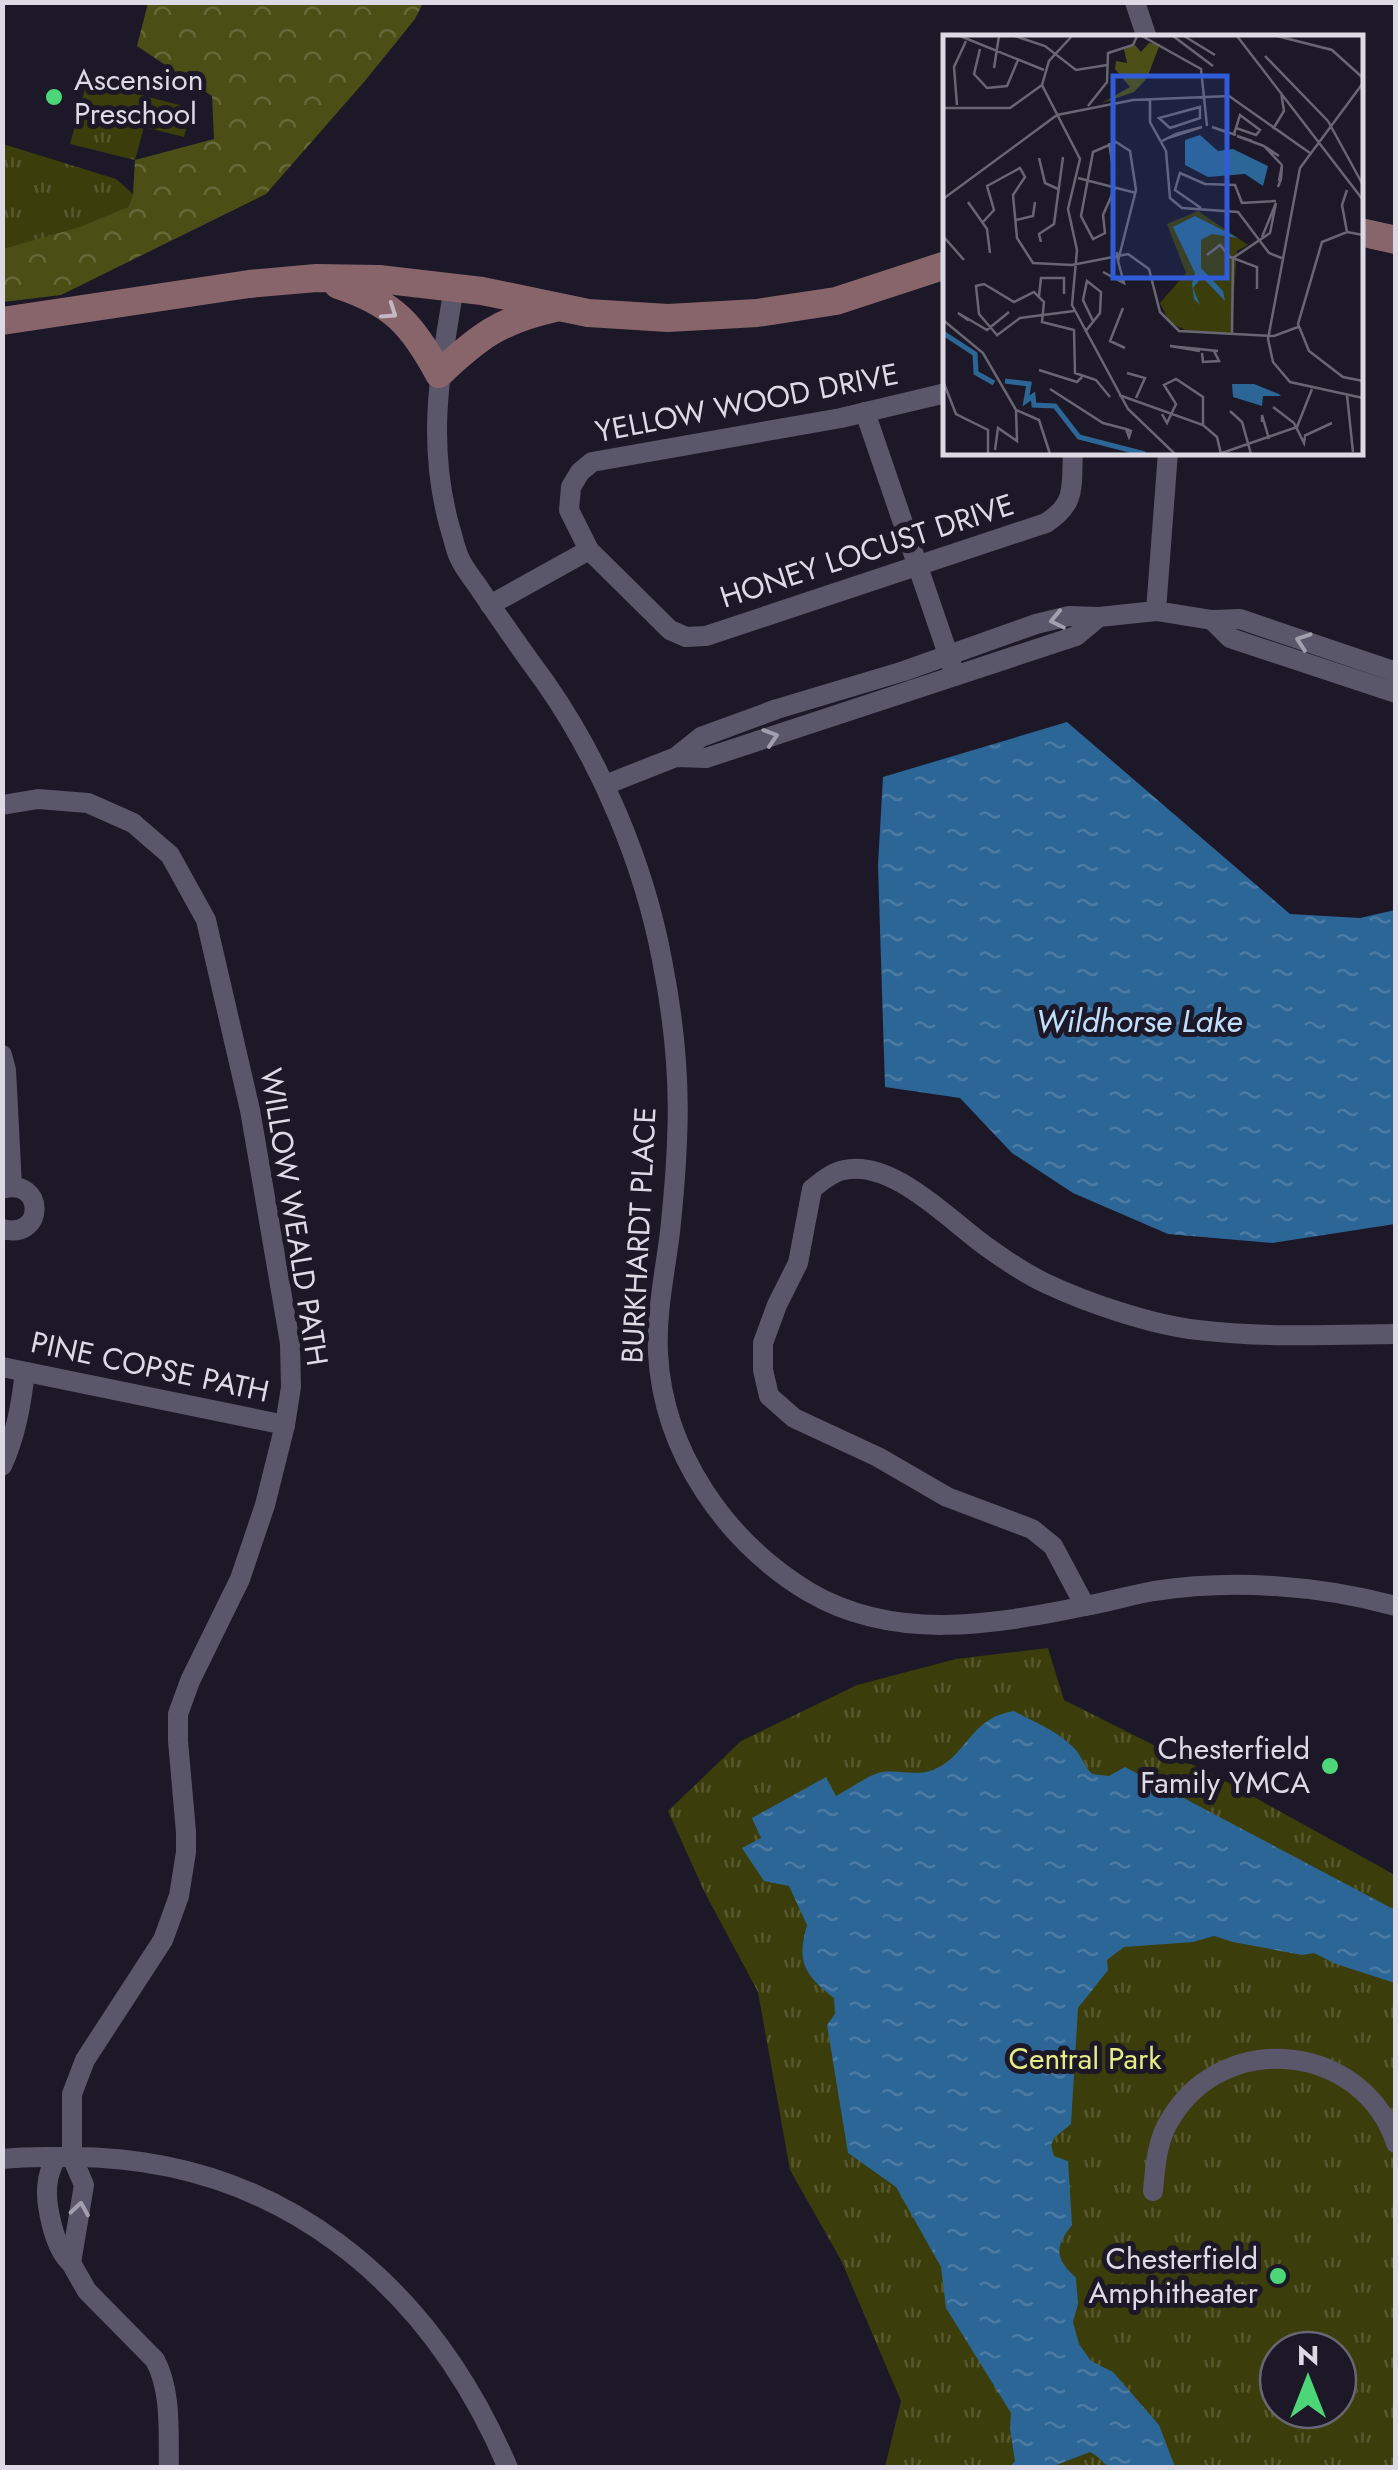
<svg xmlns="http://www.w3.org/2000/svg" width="1398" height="2470" font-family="Jost,sans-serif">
	<defs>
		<pattern id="forest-crowns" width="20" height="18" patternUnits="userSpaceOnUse" patternTransform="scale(2.5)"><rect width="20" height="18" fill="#4c4f15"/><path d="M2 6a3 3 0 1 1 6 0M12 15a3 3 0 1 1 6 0" fill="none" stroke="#656837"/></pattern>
		<pattern id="park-tufts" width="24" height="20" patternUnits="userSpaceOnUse" patternTransform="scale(2.5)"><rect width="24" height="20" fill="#3b3d0b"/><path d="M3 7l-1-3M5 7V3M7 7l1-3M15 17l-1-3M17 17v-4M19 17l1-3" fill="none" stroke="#57582f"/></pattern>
		<pattern id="water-ripples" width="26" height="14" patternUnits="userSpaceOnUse" patternTransform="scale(2.5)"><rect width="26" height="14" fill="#2c6696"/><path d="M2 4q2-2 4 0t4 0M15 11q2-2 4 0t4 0" fill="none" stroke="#4a7ba5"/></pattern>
	</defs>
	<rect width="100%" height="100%" fill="#1c1827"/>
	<!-- forest -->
	<polygon fill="url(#forest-crowns)" points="148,3 423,3 415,19 364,82 266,194 61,295 3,302 3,247 128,207 133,194 135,160 214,139 212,96 137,46"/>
	<!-- park -->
	<g fill="url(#park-tufts)" fill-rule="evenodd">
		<polygon points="87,81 191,108 184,137 144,127 135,160 70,144"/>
		<polygon points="3,144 116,179 133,194 128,207 80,227 3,249"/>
		<path d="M1048 1648 1064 1700 1225 1781 1395 1875V2467H885L901 2401 841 2260 790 2170 758 1992 705 1893 668 1811 741 1741 857 1685 956 1659ZM1278 2350H1338V2410H1278Z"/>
	</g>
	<!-- water -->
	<g fill="url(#water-ripples)">
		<polygon points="1067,722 1290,914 1360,918 1395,910 1395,1224 1272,1243 1168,1234 1073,1193 1012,1153 960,1098 885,1087 878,865 883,777"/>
		<path d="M1014 1711C1034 1722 1057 1731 1073 1747 1081 1754 1083 1765 1092 1774L1109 1776 1125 1767 1395 1910V1983L1336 1964 1314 1953 1302 1955 1233 1942 1214 1936 1193 1942 1124 1947 1107 1960 1108 1970 1078 2008 1071 2124 1055 2137 1051 2145 1054 2156 1068 2161 1072 2225C1054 2248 1055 2258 1076 2278L1078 2304 1073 2322 1079 2344 1091 2361 1113 2372 1159 2425 1175 2467H1110C1102 2463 1099 2456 1090 2452L1051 2467H1010L1015 2461 1010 2429 1011 2413 946 2308 941 2267 896 2187 848 2153 827 2025 835 2014 834 1998C805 1975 796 1963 807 1925L789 1886 764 1881 742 1848 761 1838 752 1818 826 1777 836 1796C849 1789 864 1778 878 1773 896 1768 915 1777 933 1770 968 1756 969 1718 1014 1711Z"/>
	</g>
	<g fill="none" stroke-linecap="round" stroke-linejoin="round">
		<!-- minor -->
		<g stroke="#5b576a" stroke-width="20">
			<polyline points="1135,2 1147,38"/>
			<path d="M454 287C440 372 426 442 450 528 453 537 455 548 459 557 464 569 474 580 481 591 502 622 523 652 545 682 601 762 644 864 662 960 674 1020 680 1081 677 1141 676 1172 673 1203 670 1232 665 1273 656 1312 658 1353 663 1452 726 1542 809 1592 894 1642 993 1625 1085 1606 1108 1602 1131 1595 1154 1591 1234 1579 1318 1585 1396 1606"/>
			<path d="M946 393 841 418 592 462 580 472 571 487 569 510 589 550 670 630 686 637 706 636 1046 523C1077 503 1071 487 1073 452"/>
			<polyline points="865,412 952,666"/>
			<polyline points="490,605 589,550"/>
			<polyline points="1156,611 1168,452"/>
			<polyline points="1099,617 1156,611 1212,620"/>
			<polyline points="1396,672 1240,619 1212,620 1230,638 1396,693"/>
			<polyline points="605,785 676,757 701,737 777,709 904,671 1036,624 1069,616 1099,617 1076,636 706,758 676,757"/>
			<path d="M2 805 38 799 88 803 133 823 170 855 206 920 250 1110 290 1343 291 1387 285 1425 265 1505 240 1579 190 1681 178 1714V1741L186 1832V1852L179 1896 163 1940 85 2060 72 2094V2157L84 2185 71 2263C54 2249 44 2201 48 2180 49 2172 53 2164 56 2157"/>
			<polyline points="2,1055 6,1070 12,1186"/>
			<path d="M2 1189C45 1176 46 1241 2 1229"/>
			<polyline points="2,1367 285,1425"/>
			<path d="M2 1466C16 1435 21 1405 25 1372"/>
			<path d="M1085 1606 1053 1546 1032 1529 947 1497 878 1457 794 1418 769 1396 763 1370V1343L777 1305 798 1263 812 1189C821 1182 832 1172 844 1170 893 1159 950 1221 987 1247 1005 1260 1026 1274 1045 1283 1087 1303 1152 1325 1198 1330 1263 1338 1330 1335 1396 1334"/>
			<path d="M2 2159C26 2156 48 2157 71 2157 278 2157 429 2282 508 2468"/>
			<path d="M1153 2191C1155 2167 1157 2139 1171 2118 1226 2028 1363 2044 1396 2143"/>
			<path d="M71 2263 87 2291 155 2360C172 2392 168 2432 169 2468"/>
		</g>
		<!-- secondary -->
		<g stroke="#88656a" stroke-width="28">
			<polyline points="1360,232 1396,240"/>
			<path d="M338 285C393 303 412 324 439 374 478 337 500 320 555 308"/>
			<polyline points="2,321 249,284 316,278 379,279 482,291 588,313 668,318 757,313 836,301 946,265"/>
		</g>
	</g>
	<!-- one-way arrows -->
	<defs><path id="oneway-chevron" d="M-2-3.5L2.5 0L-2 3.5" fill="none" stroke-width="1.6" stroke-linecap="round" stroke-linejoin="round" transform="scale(2.5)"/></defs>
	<use stroke="#c4b7c1" href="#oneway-chevron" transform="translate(390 312) rotate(34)"/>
	<g stroke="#a29fae">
		<use href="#oneway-chevron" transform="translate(1057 620) rotate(168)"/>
		<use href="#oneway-chevron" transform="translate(1303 641) rotate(-161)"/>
		<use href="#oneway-chevron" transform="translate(771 737) rotate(-18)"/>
		<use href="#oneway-chevron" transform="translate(80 2209) rotate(-81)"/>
	</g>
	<!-- markers -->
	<g fill="#4cd677" stroke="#1c1827" stroke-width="4">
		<circle cx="54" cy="97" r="10"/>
		<circle cx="1330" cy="1766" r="10"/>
		<circle cx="1278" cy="2276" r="10"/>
	</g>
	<g text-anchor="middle" stroke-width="10" stroke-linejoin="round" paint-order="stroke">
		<!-- poi labels -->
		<g font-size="30" fill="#dddae6" stroke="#1c1827" text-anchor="end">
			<text x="74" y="90" text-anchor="start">Ascension<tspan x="74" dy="34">Preschool</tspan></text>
			<text x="1310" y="1759">Chesterfield<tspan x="1310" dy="34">Family YMCA</tspan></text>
			<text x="1258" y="2269">Chesterfield<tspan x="1258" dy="34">Amphitheater</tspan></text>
		</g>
		<!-- street labels -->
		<g font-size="30" fill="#dddae6" stroke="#1c1827">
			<text transform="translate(747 403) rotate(-11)" y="10">YELLOW WOOD DRIVE</text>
			<text transform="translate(867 551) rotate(-18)" y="10">HONEY LOCUST DRIVE</text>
			<text transform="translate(294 1217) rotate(81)" y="10">WILLOW WEALD PATH</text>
			<text transform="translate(639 1235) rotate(-87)" y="10">BURKHARDT PLACE</text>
			<text transform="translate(150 1367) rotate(12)" y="10">PINE COPSE PATH</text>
		</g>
		<!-- park labels -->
		<g font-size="30" fill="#e5ec85" stroke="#1c1827">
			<text x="1085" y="2069">Central Park</text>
		</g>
		<!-- water labels -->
		<g font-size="32" font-style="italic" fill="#c1e0fd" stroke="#1c1827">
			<text x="1139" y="1032">Wildhorse Lake</text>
		</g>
	</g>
	<!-- overview -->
	<g transform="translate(943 35)">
		<rect width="420" height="420" fill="#1c1827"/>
		<path d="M206 8 217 9 204 43 191 57 159 68 187 52 172 34 173 26 184 28 181 14 192 10 198 17Z" fill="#4c4f15"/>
		<path d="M255 176 305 210 294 216 288 298 247 297 227 288 217 268 243 238 224 189Z" fill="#3b3d0b"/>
		<path d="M257 100 275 116 290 114 325 131 320 151 302 139 265 142 242 130V105ZM252 181 295 203 269 199 258 205V233L280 256 282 266 259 242 250 253 257 270 251 264 249 249 252 238 230 192ZM311 349 336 359 338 361H320L319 371 290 362 289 349Z" fill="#2c6696"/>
		<path fill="none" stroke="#2c6696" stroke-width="5" d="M0 298 32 319 33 338 51 348M62 346 86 349 83 366 90 361 91 370 112 371 136 402 202 419"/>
		<path fill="none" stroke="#696673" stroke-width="2.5" d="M17 1 101 35M72 1 102 11 133 35 164 30M129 1 106 26 99 50 137 124 125 174 134 215 129 270 185 374 232 419M199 1 258 34 264 91M230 1 270 31M241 1 272 20M294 1 420 165M334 1 389 15 420 43M37 14 31 39 44 53 64 51 75 25M322 21 385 86M51 33 56 1M420 48 357 133 325 304 330 327 347 347 420 363M207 65V87L223 116 227 163 239 173 295 177 326 218 341 224M14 70 11 32 23 6M145 71 164 47 165 18 190 10 194 1M257 72V83L227 93 216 83ZM0 73H67L99 50M385 86 420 150M330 94 341 76 338 57M286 98 269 92 293 100M291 99 293 93 297 80 317 95 313 100 293 93M219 106 233 99 259 92 225 103M309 106 294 101 321 111M166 108 171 138M336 121 321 111 339 130M96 123 102 148 115 154M135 143 193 158M335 152 338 144 339 130 336 146M172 153 160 180 162 198 150 204 138 181 150 117 173 107 187 116 193 155 175 226 174 217M0 164 114 80 190 65 286 61 367 118M25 167 44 194 47 218M298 168 333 166M258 173 232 155 237 138 262 149 292 150 299 168M73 185 90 181 92 167M40 187 51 175 44 151 77 133 82 142 70 160 74 203 90 228 129 230 185 219 206 234 217 277 236 296 331 301 355 292M404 197 399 170 404 155M420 200 404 197 379 207 355 289 366 316 400 342 420 346M0 201 21 225M98 207 96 199 111 189 120 122M264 220 277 210 287 222 314 232V254M160 237 181 248 175 226M96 261 98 243H121V259M180 273 167 306 182 313M0 285 40 318 73 375 96 385 107 419M25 285 15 278 44 295 66 277M142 297 157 278 158 257 144 246 140 265 150 286M289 299 290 223 327 198 333 168 319 202M54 300 36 279 33 251 41 249 71 267 91 257 101 267 99 287 131 295 132 338 153 345 167 362M53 301 77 283 131 276M257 316 227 311 275 316M259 318 260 327 276 326 271 316M96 335 134 347 139 342M184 338 202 343 193 363M0 346 13 379 45 395V419M107 354 160 388 183 394 186 402 188 396 183 394M176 360 260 390 274 402 278 419M404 360 410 417M330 372 351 388 361 408 362 402M287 376 299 387 308 419M219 379 224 388 233 369 221 350 233 344 260 362V390M319 387V380L326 404M361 401 389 388M52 415 55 393 74 406 73 375M276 419 354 392 369 354"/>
		<path fill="#305cd9" fill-opacity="0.15" stroke="#305cd9" stroke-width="5" d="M170 41H284V243H170Z"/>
		<rect width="420" height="420" fill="none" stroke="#dddae6" stroke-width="5"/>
	</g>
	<!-- border -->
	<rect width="1398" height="2470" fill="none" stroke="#dddae6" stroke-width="10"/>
	<!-- north arrow -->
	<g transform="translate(1308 2380)"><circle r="48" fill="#1c1827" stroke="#696673" stroke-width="2.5"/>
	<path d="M0-8L18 38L0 25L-18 38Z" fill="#4cd677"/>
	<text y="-15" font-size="28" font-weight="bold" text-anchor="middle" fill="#dddae6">N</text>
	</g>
</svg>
